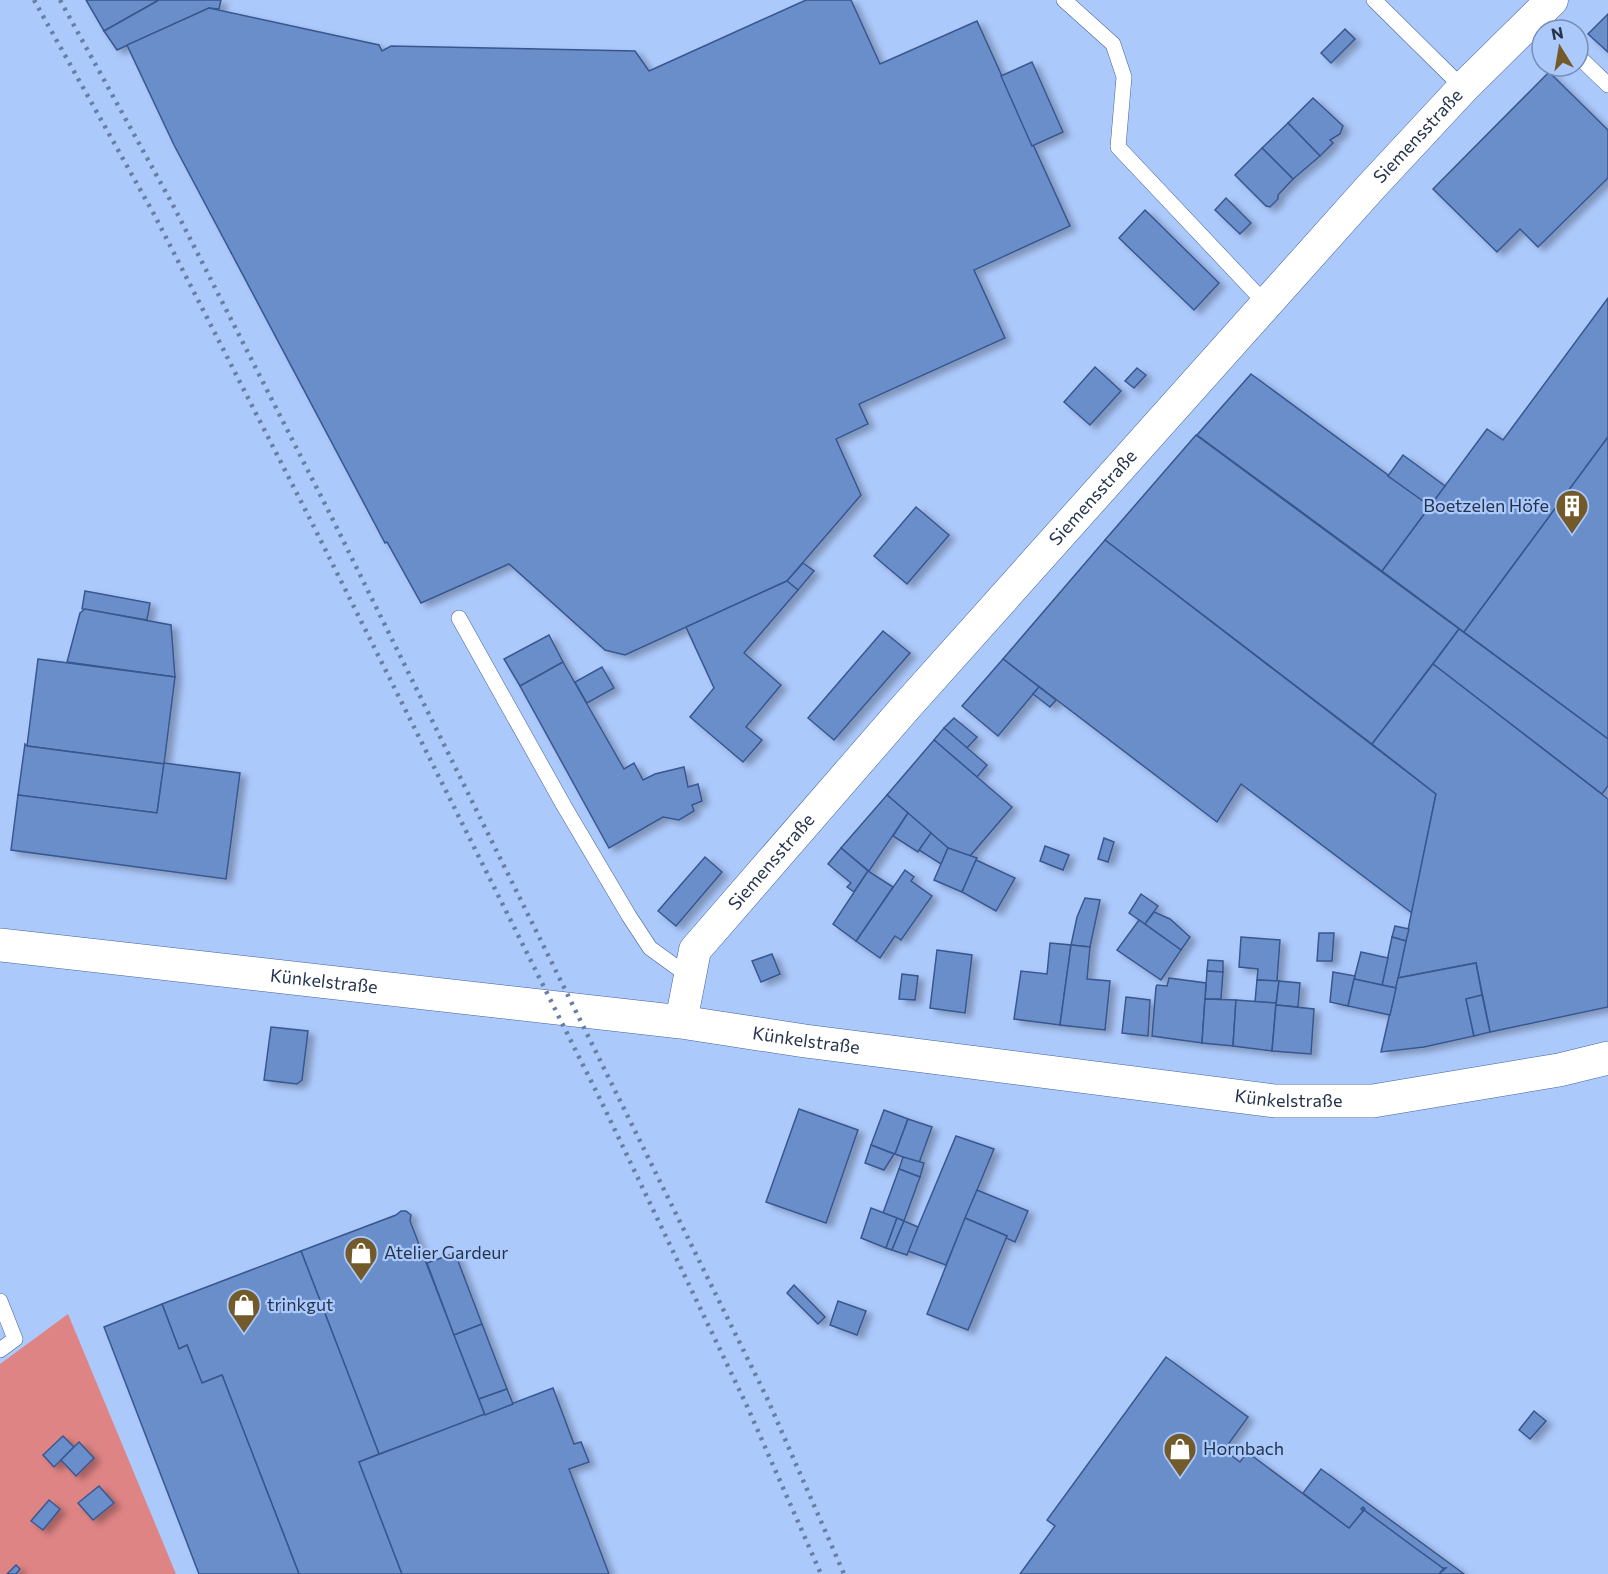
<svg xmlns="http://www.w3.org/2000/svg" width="1608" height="1574" font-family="Commissioner,sans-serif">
	<defs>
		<filter id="shadow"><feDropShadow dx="6" dy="4" stdDeviation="3" flood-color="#0004"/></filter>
	</defs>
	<rect width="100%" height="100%" fill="#acc9fc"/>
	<!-- green -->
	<polygon fill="#de8484" points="68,1314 176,1574 0,1574 0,1364"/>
	<!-- building -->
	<g fill="#6b8ec9" stroke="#38578f" stroke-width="1.5" filter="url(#shadow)">
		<polygon points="86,0 159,0 104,31"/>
		<polygon points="159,0 221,0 219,9 209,8 117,50 104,31"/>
		<polygon points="806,0 851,0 880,64 977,21 1070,226 974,270 1005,338 859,404 868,424 836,439 861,495 787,581 625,655 605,650 509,564 421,603 387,542 385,543 174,145 127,45 209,8 379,45 382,51 391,46 635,51 649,71"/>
		<polygon points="1608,14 1608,52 1588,34"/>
		<polygon points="1345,29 1355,39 1331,63 1321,53"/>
		<polygon points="1032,62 1063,132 1032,146 1001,76"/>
		<polygon points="1549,72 1608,130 1608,178 1538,247 1520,229 1497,252 1433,189"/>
		<polygon points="1313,98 1343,126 1340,134 1330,140 1333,143 1320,156 1288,123"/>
		<polygon points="1288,123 1320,156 1293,179 1262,148"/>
		<polygon points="1262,148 1293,179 1278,195 1278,199 1270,207 1266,206 1235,175"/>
		<polygon points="1226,198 1251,223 1240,234 1215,210"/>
		<polygon points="1145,210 1219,283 1194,310 1119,238"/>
		<polygon points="1608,298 1608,437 1464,632 1382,571 1487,429 1503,440"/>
		<polygon points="1095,367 1121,391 1090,425 1064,402"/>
		<polygon points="1137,368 1146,375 1134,388 1125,381"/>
		<polygon points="1251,374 1430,506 1382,571 1197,435"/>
		<polygon points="1196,435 1459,629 1372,744 1105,540"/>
		<polygon points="1608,437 1608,739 1464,632"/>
		<polygon points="1403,455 1445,486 1430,506 1388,476"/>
		<polygon points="916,507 949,535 907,584 874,556"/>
		<polygon points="1105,540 1436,794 1412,913 1241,784 1217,822 1003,659"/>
		<polygon points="803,563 814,571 798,590 787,581"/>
		<polygon points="787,581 798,590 744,653 781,685 746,727 762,740 743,762 690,717 714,688 686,627"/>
		<polygon points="85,591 150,603 147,620 82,609"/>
		<polygon points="85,609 171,625 175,677 67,662 80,613"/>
		<polygon points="1459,629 1608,739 1608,786 1602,794 1433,664"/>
		<polygon points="883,631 910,653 834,740 808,718"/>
		<polygon points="549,635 563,662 520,686 504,659"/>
		<polygon points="38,659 175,677 164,764 27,746"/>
		<polygon points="1003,659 1039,687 998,736 962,706"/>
		<polygon points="563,662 624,769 634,763 643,780 655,774 684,767 688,787 698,784 702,801 692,805 694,811 679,820 663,817 609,848 520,686"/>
		<polygon points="1433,664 1608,799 1608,1007 1490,1032 1476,963 1398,978 1436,794 1372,744"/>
		<polygon points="602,667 614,688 587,703 575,682"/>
		<polygon points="1039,687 1056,700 1050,707 1033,694"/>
		<polygon points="954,718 977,737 967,748 944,728"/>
		<polygon points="944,728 987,765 977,777 934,740"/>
		<polygon points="934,740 1012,807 970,856 948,848 887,795"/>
		<polygon points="25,744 27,746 164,764 157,813 18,795"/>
		<polygon points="164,763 240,773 226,879 11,850 18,795 157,813"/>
		<polygon points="887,795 908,813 869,871 841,848"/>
		<polygon points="908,813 931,833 918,852 893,836"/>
		<polygon points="931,833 948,848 941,864 919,850"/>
		<polygon points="1104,838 1114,842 1108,862 1098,859"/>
		<polygon points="1045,846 1069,855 1063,870 1040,861"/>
		<polygon points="841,848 868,871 854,892 847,887 851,883 828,864"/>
		<polygon points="948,848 977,858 962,892 934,880"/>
		<polygon points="705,857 722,872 676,926 658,911"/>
		<polygon points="976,860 1015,878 996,911 962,892"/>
		<polygon points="905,870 914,877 911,881 932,896 901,940 895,936 880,958 856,941"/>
		<polygon points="868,871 893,887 856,941 833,924"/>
		<polygon points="1141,894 1158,906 1145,924 1129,913"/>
		<polygon points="1085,898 1100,900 1090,947 1071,945 1077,917"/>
		<polygon points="1154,912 1170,919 1190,937 1181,950 1145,924"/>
		<polygon points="1139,920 1181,950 1161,980 1117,950"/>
		<polygon points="1395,926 1409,929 1406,941 1392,937"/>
		<polygon points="1319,933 1334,933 1332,961 1317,961"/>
		<polygon points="1241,937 1280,940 1277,981 1257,980 1258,969 1239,967"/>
		<polygon points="1392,937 1406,941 1396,988 1382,985"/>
		<polygon points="1050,943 1071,945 1060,1025 1014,1019 1021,971 1047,974"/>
		<polygon points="1071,945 1090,947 1087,979 1110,981 1105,1030 1060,1025"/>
		<polygon points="937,950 972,955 965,1013 930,1008"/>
		<polygon points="1361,952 1388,958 1382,985 1354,979"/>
		<polygon points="772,954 780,974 761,982 752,961"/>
		<polygon points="1208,960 1223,961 1223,972 1207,971"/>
		<polygon points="1476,963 1482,995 1466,999 1474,1036 1424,1047 1381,1052 1398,978"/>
		<polygon points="1207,971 1223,972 1221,999 1205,999"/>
		<polygon points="1333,972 1355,976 1348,1006 1330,1002"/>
		<polygon points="902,974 918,976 915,1000 899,999"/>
		<polygon points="1169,978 1206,983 1202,1043 1152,1036 1156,987 1157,985 1167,986"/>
		<polygon points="1354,979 1396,988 1390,1015 1348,1006"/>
		<polygon points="1257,980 1279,981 1276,1003 1255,1002"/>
		<polygon points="1279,981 1300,983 1298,1007 1276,1005"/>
		<polygon points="1482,995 1490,1032 1474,1036 1466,999"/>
		<polygon points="1126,997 1150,1000 1148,1036 1122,1033"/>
		<polygon points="1205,999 1236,1000 1233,1046 1202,1043"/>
		<polygon points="1236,1000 1276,1003 1272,1051 1233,1046"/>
		<polygon points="1276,1005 1314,1009 1311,1054 1272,1051"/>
		<polygon points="271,1027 308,1031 302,1080 297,1084 264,1080"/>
		<polygon points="799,1109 858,1130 826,1223 766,1202"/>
		<polygon points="884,1110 908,1119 895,1154 871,1145"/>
		<polygon points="908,1119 932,1127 919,1163 895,1154"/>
		<polygon points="956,1136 994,1149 946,1265 908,1251"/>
		<polygon points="871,1145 894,1154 884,1170 865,1163"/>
		<polygon points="903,1157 924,1163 920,1177 899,1169"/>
		<polygon points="899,1169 920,1177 904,1221 883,1213"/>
		<polygon points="977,1190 1028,1211 1015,1242 1006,1238 1007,1236 965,1218"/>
		<polygon points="871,1208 897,1218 886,1248 861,1238"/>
		<polygon points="401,1211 406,1211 411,1215 410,1221 485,1415 379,1454 301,1251 396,1215"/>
		<polygon points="897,1218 904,1221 892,1250 886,1248"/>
		<polygon points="965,1218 1007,1236 968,1330 927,1314"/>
		<polygon points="904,1221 918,1227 907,1255 892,1250"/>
		<polygon points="301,1251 379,1454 359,1462 402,1574 299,1574 222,1375 202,1383 187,1345 179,1349 162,1304"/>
		<polygon points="455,1253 482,1324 454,1335 427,1263"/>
		<polygon points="794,1285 825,1317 818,1324 787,1293"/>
		<polygon points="838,1301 866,1311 857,1335 830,1325"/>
		<polygon points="162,1304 179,1349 187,1345 202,1383 222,1375 299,1574 199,1574 104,1327"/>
		<polygon points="482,1324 507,1389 479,1399 454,1335"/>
		<polygon points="1166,1357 1248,1417 1224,1450 1240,1462 1247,1452 1349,1528 1363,1511 1361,1509 1363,1507 1365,1509 1364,1510 1414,1547 1443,1568 1446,1568 1444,1570 1443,1569 1439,1574 1020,1574 1055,1526 1047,1520"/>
		<polygon points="553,1388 574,1444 581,1442 589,1462 569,1469 609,1574 402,1574 359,1462"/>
		<polygon points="507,1389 513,1404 485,1415 479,1399"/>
		<polygon points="1534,1411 1546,1421 1530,1439 1519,1430"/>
		<polygon points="63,1436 74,1447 54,1467 43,1455"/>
		<polygon points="79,1442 94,1458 76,1476 61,1460"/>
		<polygon points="1321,1469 1464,1574 1439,1574 1446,1568 1443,1568 1414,1547 1364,1510 1365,1509 1363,1507 1361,1509 1363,1511 1349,1528 1303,1493"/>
		<polygon points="99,1486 114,1503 93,1520 78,1503"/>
		<polygon points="49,1500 60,1509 43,1530 31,1521"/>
		<polygon points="16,1565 20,1569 16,1574 7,1574"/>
	</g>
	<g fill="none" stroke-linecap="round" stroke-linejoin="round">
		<!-- lane casing -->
		<g stroke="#42629a" stroke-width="16">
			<g id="lane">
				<polyline points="1064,0 1113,44 1124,77 1118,147 1266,304"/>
				<polyline points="1374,0 1463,88"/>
				<polyline points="1536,15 1551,30"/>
				<polyline points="1578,56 1608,85"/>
				<polyline points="459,618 564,806 629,916 650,948 690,977"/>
				<polyline points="0,1301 15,1339 0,1350"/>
			</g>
		</g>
		<!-- street casing -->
		<g stroke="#42629a" stroke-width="33">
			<g id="street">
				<path id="s1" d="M681 1022 695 950 905 708 1370 188 1463 88 1552 0"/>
			</g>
		</g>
		<!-- secondary casing -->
		<g stroke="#42629a" stroke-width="34">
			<g id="secondary">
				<path id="s2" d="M0 945 681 1022 805 1041 1275 1101H1373L1559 1070 1608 1058"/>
			</g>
		</g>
		<!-- lane -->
		<use href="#lane" stroke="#fff" stroke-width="15"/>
		<!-- street -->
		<use href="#street" stroke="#fff" stroke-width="32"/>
		<!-- secondary -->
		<use href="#secondary" stroke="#fff" stroke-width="33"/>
		<!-- rail -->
		<g stroke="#687ea4" stroke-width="4.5" stroke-dasharray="3 6" stroke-linecap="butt">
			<polyline points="34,0 155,216 312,523 602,1103 747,1406 821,1574"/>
			<polyline points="60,0 174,207 331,516 767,1398 844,1574"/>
		</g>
	</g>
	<!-- icons -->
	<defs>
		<g id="building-pin" transform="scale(1.725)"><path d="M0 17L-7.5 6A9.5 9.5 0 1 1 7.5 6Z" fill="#735a2b" stroke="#acc9fc"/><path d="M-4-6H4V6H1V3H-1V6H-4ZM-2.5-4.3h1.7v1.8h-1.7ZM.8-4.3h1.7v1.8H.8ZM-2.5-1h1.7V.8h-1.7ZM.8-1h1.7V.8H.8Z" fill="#fff"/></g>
		<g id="shop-pin" transform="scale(1.725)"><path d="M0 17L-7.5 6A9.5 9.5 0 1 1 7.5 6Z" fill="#735a2b" stroke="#acc9fc"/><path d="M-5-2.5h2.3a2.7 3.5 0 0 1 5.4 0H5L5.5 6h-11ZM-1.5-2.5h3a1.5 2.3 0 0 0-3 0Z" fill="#fff"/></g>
	</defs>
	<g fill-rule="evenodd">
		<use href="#building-pin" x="1572" y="506"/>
		<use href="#shop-pin" x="361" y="1253"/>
		<use href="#shop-pin" x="244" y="1305"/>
		<use href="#shop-pin" x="1180" y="1449"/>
	</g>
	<g text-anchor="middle" stroke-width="4.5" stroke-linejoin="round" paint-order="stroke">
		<!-- street labels -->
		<g font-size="18" fill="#25344d" stroke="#acc9fc">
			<text dy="6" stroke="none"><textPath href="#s1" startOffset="1162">Siemensstraße</textPath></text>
			<text dy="6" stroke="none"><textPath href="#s1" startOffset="676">Siemensstraße</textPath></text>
			<text dy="6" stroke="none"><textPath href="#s1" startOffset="190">Siemensstraße</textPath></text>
			<text dy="6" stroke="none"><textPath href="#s2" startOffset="326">Künkelstraße</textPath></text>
			<text dy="6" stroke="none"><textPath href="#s2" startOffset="812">Künkelstraße</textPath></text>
			<text dy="6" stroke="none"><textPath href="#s2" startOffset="1298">Künkelstraße</textPath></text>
		</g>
		<!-- poi labels -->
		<g font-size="18" fill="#25344d" stroke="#acc9fc" text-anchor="start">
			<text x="1549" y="512" text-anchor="end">Boetzelen Höfe</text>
			<text x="384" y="1259">Atelier Gardeur</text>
			<text x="267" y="1311">trinkgut</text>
			<text x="1203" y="1455">Hornbach</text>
		</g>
	</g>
	<!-- north arrow -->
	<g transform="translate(1560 48) rotate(349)"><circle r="28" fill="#acc9fc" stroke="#768db6" stroke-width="1.5"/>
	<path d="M0-4.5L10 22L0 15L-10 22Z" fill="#735a2b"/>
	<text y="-9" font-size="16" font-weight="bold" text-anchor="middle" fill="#25344d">N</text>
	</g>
</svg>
